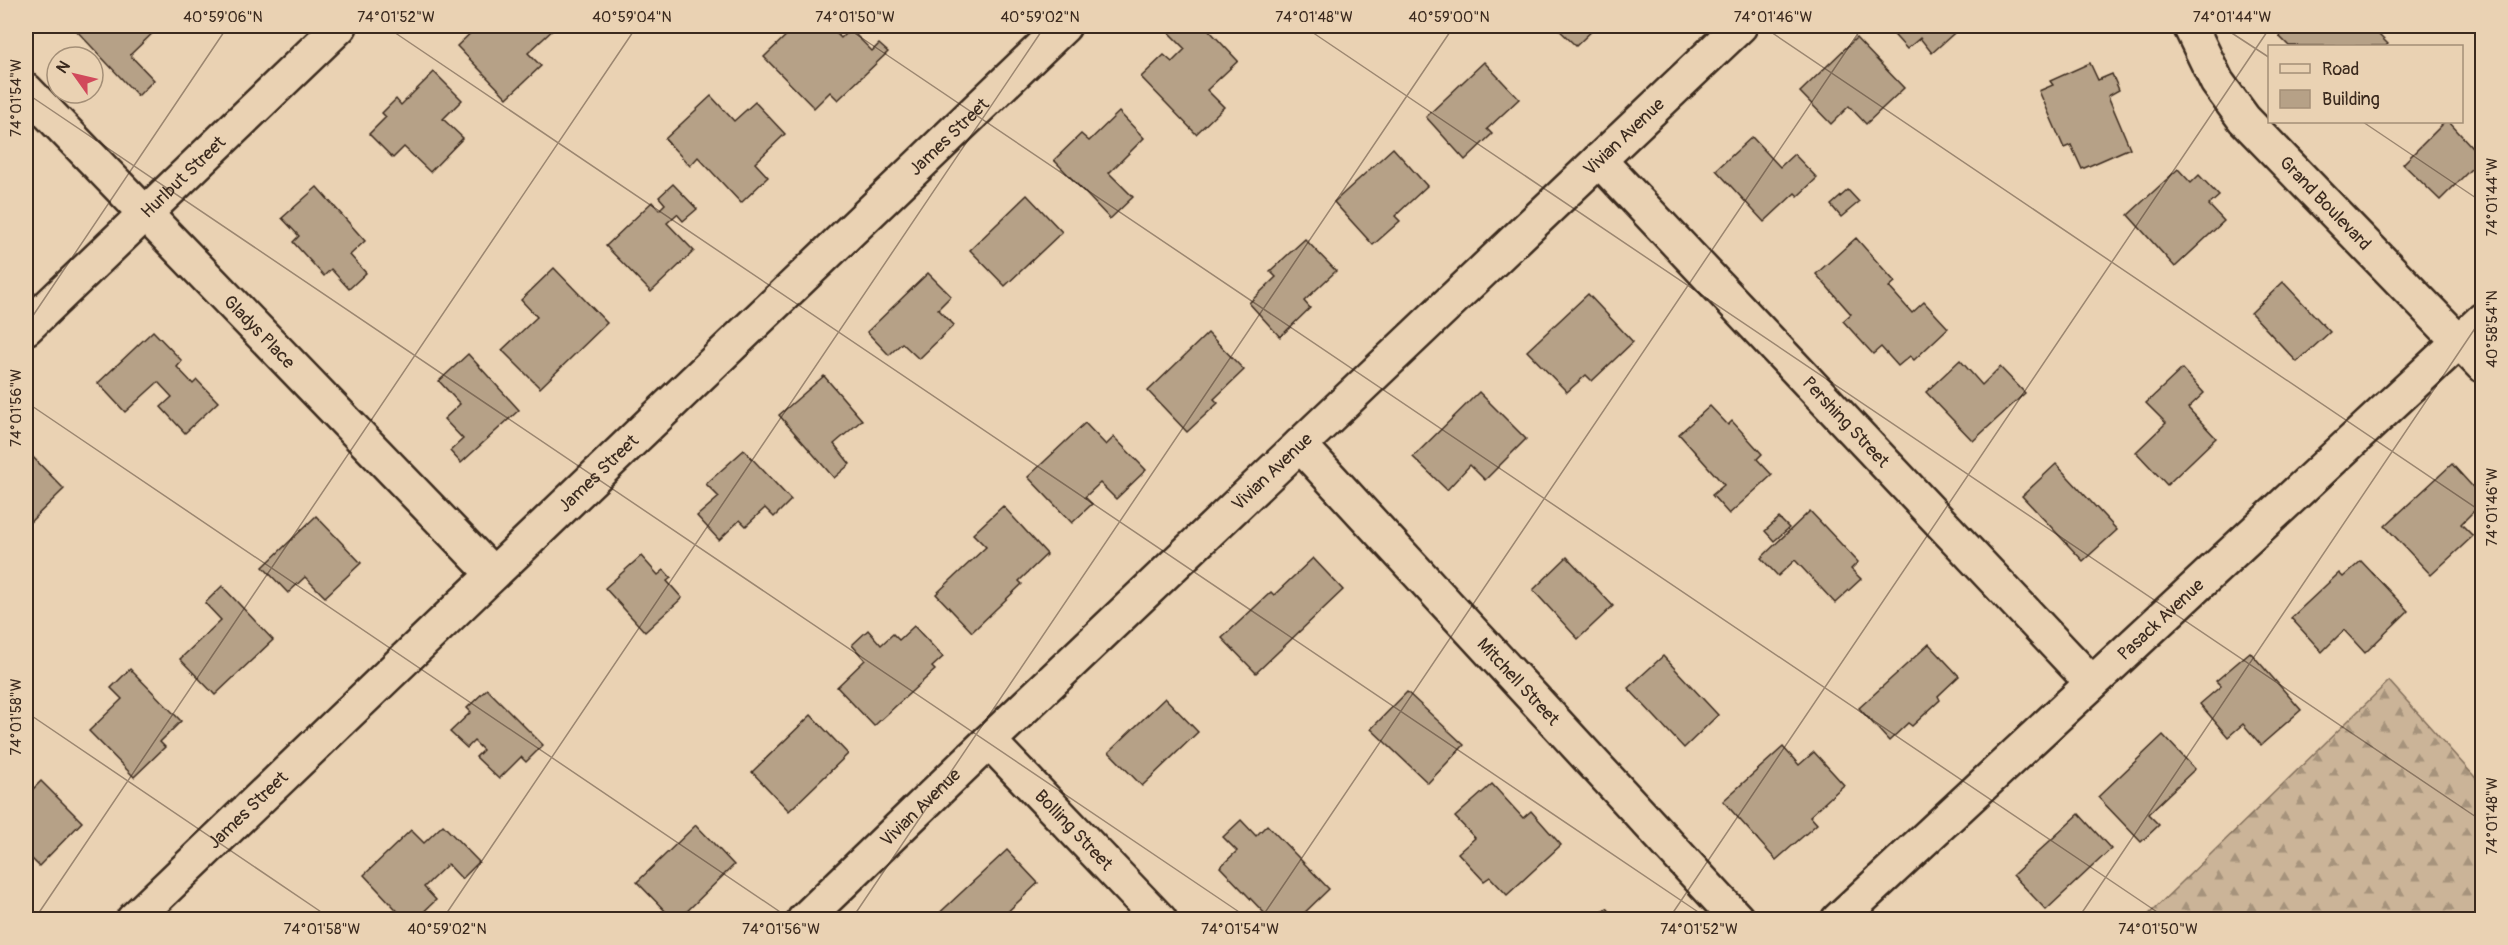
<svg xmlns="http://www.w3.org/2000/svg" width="2508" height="945" font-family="Pangolin,sans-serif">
	<defs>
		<pattern id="forest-firs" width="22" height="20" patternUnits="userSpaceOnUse" patternTransform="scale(1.5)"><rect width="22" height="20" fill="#cbb498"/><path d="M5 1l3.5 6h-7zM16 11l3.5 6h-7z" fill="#a6937b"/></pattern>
	</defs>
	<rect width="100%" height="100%" fill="#ead2b3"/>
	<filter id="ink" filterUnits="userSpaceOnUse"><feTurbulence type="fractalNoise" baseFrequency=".0167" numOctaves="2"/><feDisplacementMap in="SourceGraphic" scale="12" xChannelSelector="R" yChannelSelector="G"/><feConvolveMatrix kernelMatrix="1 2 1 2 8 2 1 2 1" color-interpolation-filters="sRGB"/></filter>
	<g filter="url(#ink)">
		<!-- forest -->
		<polygon fill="url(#forest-firs)" stroke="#836f5b" stroke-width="1.5" points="2389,681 2482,785 2482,919 2144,919"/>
		<!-- building -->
		<g fill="#b6a187" stroke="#3b2a1e" stroke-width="1.5">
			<polygon points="77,26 160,26 130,55 154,80 138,96 74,28"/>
			<polygon points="478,26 557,26 528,53 541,66 507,98 457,46"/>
			<polygon points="796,26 829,26 841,38 850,29 872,51 879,44 888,52 838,100 830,92 814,108 764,57"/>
			<polygon points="1162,26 1211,26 1208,29 1238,61 1207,90 1224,107 1196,134 1141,77 1164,55 1172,62 1185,49"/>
			<polygon points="1555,26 1597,26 1576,46"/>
			<polygon points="1886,26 1962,26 1932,53 1920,38 1907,49"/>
			<polygon points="2290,26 2370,26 2388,44 2386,46 2289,46 2279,36"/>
			<polygon points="1856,38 1904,88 1866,124 1849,106 1831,124 1800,92"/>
			<polygon points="1484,62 1519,99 1487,129 1492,134 1465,160 1426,117"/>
			<polygon points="2090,63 2098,80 2112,74 2119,90 2108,96 2130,148 2082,169 2071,145 2064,148 2039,91 2053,85 2050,81"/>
			<polygon points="434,72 462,100 443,119 463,138 430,172 404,147 393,158 369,134 386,117 382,113 396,99 401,105"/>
			<polygon points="711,96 734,121 755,102 785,134 755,163 768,177 741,203 698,157 690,166 665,139"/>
			<polygon points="1119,112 1144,138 1109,173 1133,197 1110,219 1054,160 1081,134 1089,141"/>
			<polygon points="2445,122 2449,122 2482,158 2440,200 2403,164"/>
			<polygon points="1752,137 1780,167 1794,154 1817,178 1798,196 1795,193 1764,222 1716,170"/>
			<polygon points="1393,148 1427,186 1395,216 1400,221 1373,245 1334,202"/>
			<polygon points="2178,169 2191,183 2199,175 2219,196 2209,205 2224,221 2175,267 2128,215"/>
			<polygon points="673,184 697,209 683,221 677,214 667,223 694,251 651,292 606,246 652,202 659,210 665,204 659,197"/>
			<polygon points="317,187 365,241 350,255 366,273 349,289 331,269 324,276 293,242 299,236 282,218"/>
			<polygon points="1848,190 1859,202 1841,217 1831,205"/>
			<polygon points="1027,195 1062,232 1005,286 970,250"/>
			<polygon points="1856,238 1895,282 1889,287 1912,313 1924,302 1948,328 1914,360 1910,356 1898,366 1881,347 1873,354 1843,321 1851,314 1816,274"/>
			<polygon points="1305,239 1336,271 1304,301 1310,308 1280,337 1249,303 1276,277 1270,271"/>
			<polygon points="554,268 607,323 540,388 502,350 537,317 521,300"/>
			<polygon points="928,273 951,296 938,309 954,325 919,359 902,343 889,355 867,332"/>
			<polygon points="2283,282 2330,332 2297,362 2251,313"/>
			<polygon points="1588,294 1633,342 1592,381 1586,375 1567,392 1527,351"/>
			<polygon points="153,331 182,361 177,367 193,384 197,380 218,402 185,433 161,407 172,397 158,382 125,412 98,383"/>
			<polygon points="1208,333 1244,370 1214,399 1218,403 1187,432 1148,391"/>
			<polygon points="468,354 519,410 461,463 450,451 463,439 444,419 460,404 439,381"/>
			<polygon points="1960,360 1982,385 2000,367 2025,393 1973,441 1926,392"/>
			<polygon points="2182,369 2204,393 2188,408 2216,438 2167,485 2136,452 2166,423 2146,403"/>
			<polygon points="824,376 862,420 834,444 850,464 834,478 779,415"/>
			<polygon points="1479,392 1526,439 1485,480 1470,465 1447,490 1413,457"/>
			<polygon points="1710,406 1728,425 1732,421 1762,454 1757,459 1772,475 1729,514 1712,495 1724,485 1679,434"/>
			<polygon points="1085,423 1106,445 1114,437 1146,470 1116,499 1100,483 1085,497 1092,504 1072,523 1028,477"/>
			<polygon points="26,450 64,489 26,526"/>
			<polygon points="744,450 791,500 774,517 765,508 746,526 740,520 719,540 697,516 719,497 706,484"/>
			<polygon points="2056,464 2117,530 2083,561 2022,496"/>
			<polygon points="2452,464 2482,497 2482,503 2461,524 2473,536 2431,575 2385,526"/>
			<polygon points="1003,506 1047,554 1019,581 1022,584 972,632 936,594 986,547 973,534"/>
			<polygon points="1810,511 1858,562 1851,569 1861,579 1835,603 1795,560 1778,576 1761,558"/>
			<polygon points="316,516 361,563 325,597 305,577 288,593 263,567"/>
			<polygon points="1779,518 1789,528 1774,541 1765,531"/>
			<polygon points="641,556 658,575 664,570 671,578 667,581 682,598 645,632 605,588"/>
			<polygon points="1567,557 1613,606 1578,639 1533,590"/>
			<polygon points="1313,558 1343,590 1256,673 1222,638 1271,592 1274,595"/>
			<polygon points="2361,561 2408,611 2365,653 2344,630 2322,652 2291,618 2339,573 2343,577"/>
			<polygon points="222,586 273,640 215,695 180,659 221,620 205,603"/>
			<polygon points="914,626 943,657 932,667 935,670 874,726 837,687 865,660 852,645 868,630 881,645 893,634 899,640"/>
			<polygon points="1929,644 1959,676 1938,696 1940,700 1912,726 1908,723 1889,741 1859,708"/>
			<polygon points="2250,652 2301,710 2261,745 2243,724 2228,737 2200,704 2221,686 2216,681"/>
			<polygon points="1663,656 1718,715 1684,748 1628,688"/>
			<polygon points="130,669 181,721 160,742 165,747 134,777 89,731 122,699 111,688"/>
			<polygon points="487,689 543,745 526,762 521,757 499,779 476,757 483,750 474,741 467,748 450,732 471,712 467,708"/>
			<polygon points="1407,692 1464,745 1428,783 1371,729"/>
			<polygon points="1165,698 1198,732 1142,786 1109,752"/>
			<polygon points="811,715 848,754 789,811 752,772"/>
			<polygon points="2163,735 2195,769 2148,814 2159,825 2141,842 2098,797"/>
			<polygon points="1783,747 1799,765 1814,752 1844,785 1810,816 1817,824 1776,860 1723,801"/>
			<polygon points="41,781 82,822 39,866 26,853 26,794 27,795"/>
			<polygon points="1492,784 1523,818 1531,811 1561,845 1507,895 1490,877 1484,881 1458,853 1475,838 1455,817"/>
			<polygon points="2079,814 2111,849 2046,910 2013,875"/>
			<polygon points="1241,820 1256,836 1267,825 1329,889 1297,920 1271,920 1220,867 1237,851 1223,837"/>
			<polygon points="443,825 479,862 462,879 448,864 424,887 436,900 415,920 406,920 364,875 411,830 424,843"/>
			<polygon points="696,825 734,865 678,920 674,920 637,882"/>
			<polygon points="1007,850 1038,883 999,920 932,920"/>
			<polygon points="1607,908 1617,920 1593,920"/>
		</g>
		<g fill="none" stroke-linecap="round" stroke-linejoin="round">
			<!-- street casing -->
			<g stroke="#3b2a1e" stroke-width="38">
				<g id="street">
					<path id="s1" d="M2190 26 2217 82 2244 119 2482 365"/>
					<path id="s2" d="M26 90 493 574"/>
					<path id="s3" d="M1599 160 2092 683"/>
					<path id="s4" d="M26 328 340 26"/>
					<path id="s5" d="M1300 445 1738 920"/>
					<path id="s6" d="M989 741 1160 920"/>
					<path id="s7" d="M133 920 1064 26"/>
					<path id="s8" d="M804 920 989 741 1740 26"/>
					<path id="s9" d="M1838 920 2482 320"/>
				</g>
			</g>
			<!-- street -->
			<use href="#street" stroke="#ead2b3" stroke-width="33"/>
		</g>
	</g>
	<!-- ticks -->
	<path fill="none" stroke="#3b2a1e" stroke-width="1.5" stroke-opacity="0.45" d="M385 26 1710 920M844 26 2169 920M1303 26 2482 821M1762 26 2482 512M2221 26 2270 58M26 93 1251 920M2363 122 2482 202M26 326 228 26M26 402 792 920M26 712 333 920M34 920 637 26M442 920 1045 26M851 920 1454 26M1260 920 1863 26M1668 920 2271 26M2077 920 2482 318"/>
	<g text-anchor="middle" stroke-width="6" stroke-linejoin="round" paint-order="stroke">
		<!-- street labels -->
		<g font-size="18" fill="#3b2a1e" stroke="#ead2b3">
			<text dy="6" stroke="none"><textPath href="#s7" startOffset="1131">James Street</textPath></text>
			<text dy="6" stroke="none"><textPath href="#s8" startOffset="1134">Vivian Avenue</textPath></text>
			<text dy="6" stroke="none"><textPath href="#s4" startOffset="218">Hurlbut Street</textPath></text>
			<text dy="6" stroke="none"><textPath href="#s1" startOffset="225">Grand Boulevard</textPath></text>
			<text dy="6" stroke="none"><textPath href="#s2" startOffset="336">Gladys Place</textPath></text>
			<text dy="6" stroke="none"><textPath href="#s3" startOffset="360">Pershing Street</textPath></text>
			<text dy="6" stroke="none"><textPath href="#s8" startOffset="648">Vivian Avenue</textPath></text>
			<text dy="6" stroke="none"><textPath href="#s7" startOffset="645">James Street</textPath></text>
			<text dy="6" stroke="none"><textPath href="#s9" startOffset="441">Pasack Avenue</textPath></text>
			<text dy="6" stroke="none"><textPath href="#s5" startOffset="322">Mitchell Street</textPath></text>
			<text dy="6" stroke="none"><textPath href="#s8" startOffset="162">Vivian Avenue</textPath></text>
			<text dy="6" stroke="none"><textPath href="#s7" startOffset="159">James Street</textPath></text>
			<text dy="6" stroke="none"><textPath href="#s6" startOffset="123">Bolling Street</textPath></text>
		</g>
	</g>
	<!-- margin -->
	<rect width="2508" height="945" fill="none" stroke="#ead2b3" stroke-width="66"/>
	<!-- legend -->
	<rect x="2268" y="45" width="195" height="78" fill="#ead2b3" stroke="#a48f77" stroke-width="1.5"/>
	<rect x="2280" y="64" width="30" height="9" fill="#ead2b3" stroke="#a48f77" stroke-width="1.5"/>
	<text x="2322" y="75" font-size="18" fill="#3b2a1e">Road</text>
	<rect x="2280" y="90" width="30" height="18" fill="#b6a187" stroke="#a48f77" stroke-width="1.5"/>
	<text x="2322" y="105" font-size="18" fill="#3b2a1e">Building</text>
	<!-- north arrow -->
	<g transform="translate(75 75) rotate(304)"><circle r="28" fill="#ead2b3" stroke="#a48f77" stroke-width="1.5"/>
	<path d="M0-4.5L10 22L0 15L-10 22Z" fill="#d1495b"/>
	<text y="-9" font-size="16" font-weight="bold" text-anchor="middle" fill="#3b2a1e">N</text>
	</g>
	<rect x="33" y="33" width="2442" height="879" fill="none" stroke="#3b2a1e" stroke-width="2"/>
	<g font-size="15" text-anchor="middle" fill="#3b2a1e">
		<text x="223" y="22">40°59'06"N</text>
		<text x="396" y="22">74°01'52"W</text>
		<text x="632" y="22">40°59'04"N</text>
		<text x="855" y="22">74°01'50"W</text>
		<text x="1040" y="22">40°59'02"N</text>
		<text x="1314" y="22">74°01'48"W</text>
		<text x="1449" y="22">40°59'00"N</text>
		<text x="1773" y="22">74°01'46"W</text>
		<text x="2232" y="22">74°01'44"W</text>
		<text transform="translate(16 98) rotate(-90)" y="5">74°01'54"W</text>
		<text transform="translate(2492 197) rotate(-90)" y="5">74°01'44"W</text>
		<text transform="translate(2492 329) rotate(-90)" y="5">40°58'54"N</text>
		<text transform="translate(16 408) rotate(-90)" y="5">74°01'56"W</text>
		<text transform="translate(2492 507) rotate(-90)" y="5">74°01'46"W</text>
		<text transform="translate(16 717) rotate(-90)" y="5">74°01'58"W</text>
		<text transform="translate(2492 816) rotate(-90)" y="5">74°01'48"W</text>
		<text x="322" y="934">74°01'58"W</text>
		<text x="447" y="934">40°59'02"N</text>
		<text x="781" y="934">74°01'56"W</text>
		<text x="1240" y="934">74°01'54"W</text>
		<text x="1699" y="934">74°01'52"W</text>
		<text x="2158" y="934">74°01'50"W</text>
	</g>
</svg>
